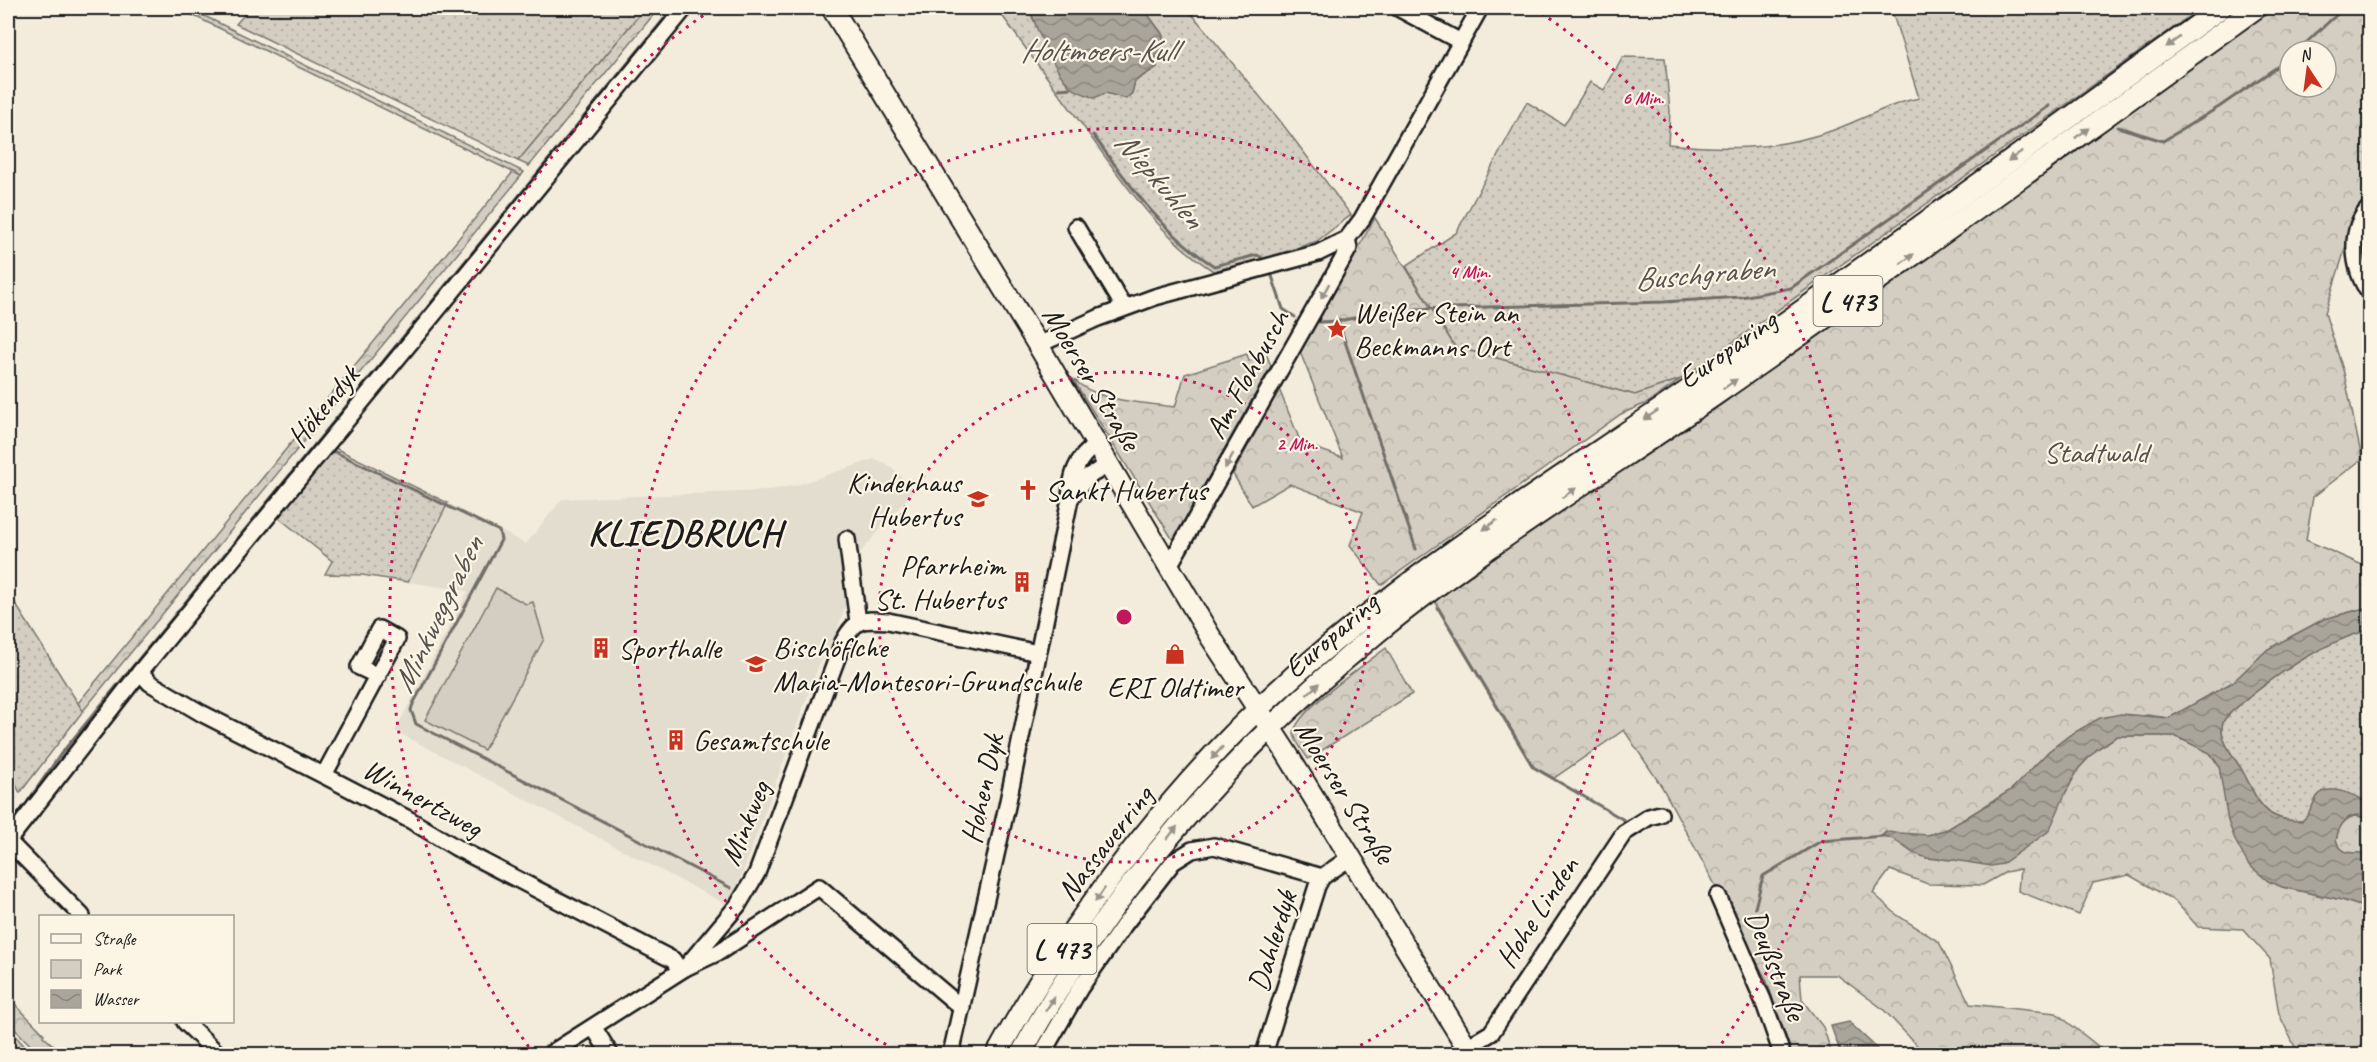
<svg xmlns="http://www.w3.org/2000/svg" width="2377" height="1062" font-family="Caveat,sans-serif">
	<defs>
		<pattern id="green-dots" width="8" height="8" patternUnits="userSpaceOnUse" patternTransform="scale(1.5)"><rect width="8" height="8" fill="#d3cec1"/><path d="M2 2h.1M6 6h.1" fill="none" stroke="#b5b0a5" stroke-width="1.8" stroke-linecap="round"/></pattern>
		<pattern id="forest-crowns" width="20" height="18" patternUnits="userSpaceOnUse" patternTransform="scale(1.5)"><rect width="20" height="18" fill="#d3cec1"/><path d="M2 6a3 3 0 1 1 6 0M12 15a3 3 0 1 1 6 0" fill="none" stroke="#b5b0a5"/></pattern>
		<pattern id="water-waves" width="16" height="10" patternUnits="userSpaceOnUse" patternTransform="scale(1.5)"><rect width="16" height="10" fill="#aaa59b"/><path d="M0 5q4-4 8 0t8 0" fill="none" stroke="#8a867e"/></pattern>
	</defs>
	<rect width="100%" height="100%" fill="#f3ecdd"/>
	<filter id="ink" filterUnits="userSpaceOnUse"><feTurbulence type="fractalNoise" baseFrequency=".0167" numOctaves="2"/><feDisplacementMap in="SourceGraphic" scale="12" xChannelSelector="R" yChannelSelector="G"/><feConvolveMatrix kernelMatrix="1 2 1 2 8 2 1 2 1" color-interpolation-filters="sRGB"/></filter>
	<g filter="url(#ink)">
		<!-- built -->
		<polygon fill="#e3ddcf" points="874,459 886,463 915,489 859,554 867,607 847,602 831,648 820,662 746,864 729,906 395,731 468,591 408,582 448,503 526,544 562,499 764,491 797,485"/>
		<!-- green -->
		<g fill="url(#green-dots)" stroke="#78756e" stroke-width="1.5">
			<polygon points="178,8 188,8 524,172 521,176"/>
			<polygon points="250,8 645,8 518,161 236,24"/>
			<path d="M997 8H1031L1032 17 1045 41 1106 93 1126 98 1132 93 1135 81 1157 67 1156 55 1163 35 1143 8H1187L1281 122 1351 215 1317 241 1276 255 1213 271C1152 231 1115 169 1072 111 1047 77 1021 43 997 8Z"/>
			<path d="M1891 8H2201L1681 379 1635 395 1455 347 1406 266 1456 233 1527 102 1564 125 1590 82 1604 90 1623 57 1665 58 1670 112 1668 144C1724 150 1774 150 1828 132 1858 122 1888 104 1919 98Z"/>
			<polygon points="335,448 448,503 408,582 362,575 325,574 332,561 278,517"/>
			<polygon points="8,592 83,711 20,793 8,768"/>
			<path d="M2369 630V804L2362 799 2317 797 2310 814 2302 821C2291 821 2281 820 2271 814 2256 803 2252 788 2243 772 2236 759 2217 739 2223 722 2226 715 2236 708 2242 703 2277 674 2325 641 2369 630Z"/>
			<polygon points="8,780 16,798 8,811"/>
		</g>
		<!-- forest -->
		<g fill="url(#forest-crowns)" stroke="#78756e" stroke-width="1.5" fill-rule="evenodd">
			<polygon points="645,8 659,8 529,166 518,161"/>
			<path d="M2271 8H2369V200L2357 211 2325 313 2344 373 2362 459 2313 497 2306 540 2369 568V607L2324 619 2268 649 2233 682 2169 718 2147 715 2070 735 2049 751 2011 790 1948 829 1928 835H1909L1926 858 1953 860 2066 792 2079 768 2097 749 2117 736H2175L2210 753 2219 766 2221 776 2282 887 2342 900 2369 909V1054H2308L2296 1049 2279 1014 2270 959 2243 929 2198 927 2175 901 2129 875 2093 883 2079 915 2018 891 2020 869 2006 872 1983 885 1928 884 1890 870 1873 893 1897 915 1939 942 1970 1004 2056 1013 2108 1054H1925L1883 1009 1837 975H1800L1802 1000 1823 1027 1832 1054H1792L1766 979 1662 787 1624 730 1554 778 1534 767 1433 598 1722 397ZM2290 51H2326V87H2290Z"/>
			<polygon points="513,172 521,176 83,711 78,703"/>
			<polygon points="1375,218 1455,347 1635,395 1681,379 1649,402 1621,414 1381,585 1350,545 1363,512 1290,484 1252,506 1233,474 1279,389 1301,443 1343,458 1300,352"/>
			<path d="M1247 354 1249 361 1267 356 1271 366 1173 540 1072 378C1098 403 1141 402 1175 407L1185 374Z"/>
			<path d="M1386 648 1412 694 1308 759C1304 752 1295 742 1294 734 1292 714 1368 662 1386 648Z"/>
			<path d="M2354 816 2364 817 2369 823V857C2355 846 2347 862 2336 841 2338 829 2341 821 2354 816Z"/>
			<polygon points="8,997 44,1034 43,1036 63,1054 39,1054 8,1022"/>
			<polygon points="8,1028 32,1054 8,1054"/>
		</g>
		<!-- pitch -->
		<polygon fill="#d3cec1" stroke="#78756e" stroke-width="1.5" points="496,588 526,604 533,602 544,639 484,750 425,720"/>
		<!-- water -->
		<g fill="url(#water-waves)" stroke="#716e68" stroke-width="1.5">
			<path d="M1031 8H1143L1163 35V50L1156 55 1157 67 1135 81 1132 93 1126 99 1106 93 1094 98C1087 95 1078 92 1072 88 1059 79 1032 23 1031 8Z"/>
			<path d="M2369 607V630C2326 641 2276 674 2242 703 2236 708 2226 715 2223 722 2217 739 2236 759 2243 772 2252 788 2256 803 2271 814 2281 820 2291 821 2302 821 2311 814 2311 806 2317 797 2328 781 2358 796 2369 804V823C2352 805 2339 823 2336 841 2347 862 2356 846 2369 857V909L2342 900 2282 887 2268 881 2248 864 2236 842 2228 821 2219 766 2210 753 2175 736H2117L2097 749 2079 768 2066 792 2049 831 2002 864 1991 866 1954 860 1927 858 1913 853 1893 839 1881 835 1886 832 1928 835 1948 829 2011 790 2049 751 2070 735 2100 718 2121 714 2169 718 2233 682 2268 649 2324 619Z"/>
			<polygon points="1849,1022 1883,1054 1841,1054 1831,1026"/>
		</g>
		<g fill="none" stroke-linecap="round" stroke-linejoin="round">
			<!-- stream -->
			<g stroke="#716e68" stroke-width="3">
				<polyline points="2297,51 2344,8"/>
				<polyline points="1059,89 1071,88"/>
				<polyline points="2118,127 2163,141 2219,107 2290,58"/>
				<path d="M1093 135C1130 185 1161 232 1214 266L1257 255 1261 257"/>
				<polyline points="1272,276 1283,309 1295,317"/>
				<polyline points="1414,309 1664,302 1741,297 1791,288 2049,106"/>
				<polyline points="1338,321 1416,549"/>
				<polyline points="1319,322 1338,321 1396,310"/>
				<polyline points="335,452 499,531 501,540 413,704 411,710 416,724 731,888"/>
				<polyline points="1438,608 1533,767 1624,820"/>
				<polyline points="28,801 60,755 673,8"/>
				<polyline points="8,827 23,808"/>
				<polyline points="1755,908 1763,876 1821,841 1884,836"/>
			</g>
			<!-- minor casing -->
			<g stroke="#1c1c1c" stroke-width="20">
				<g id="minor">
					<polyline points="1398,8 1461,42"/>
					<path d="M2370 207C2347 230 2353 270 2370 294"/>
					<polyline points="1076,227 1124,307"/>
					<polyline points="1038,345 1098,318 1155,297 1318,253 1347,239 1362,219 1480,8"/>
					<polyline points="1070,499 1087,477 1108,465"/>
					<polyline points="847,539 858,622"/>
					<polyline points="1169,566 1349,248 1347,239"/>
					<polyline points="140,672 150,683 201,713 331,779 410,820 455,847 673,960 680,970"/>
					<polyline points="324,775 397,639 379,629 359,667 378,676"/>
					<polyline points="8,841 140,672 685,8"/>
					<polyline points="8,841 82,916"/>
					<polyline points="1718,896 1763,1000 1782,1054"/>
					<path d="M962 1008 819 887 719 952 685 968 738 905 757 873 843 642C856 618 862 619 888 621L1038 653"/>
					<polyline points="185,1022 218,1054"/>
					<polyline points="594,1028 610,1054"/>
					<polyline points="1467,1047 1491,1033 1624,833 1649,817 1660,814"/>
					<polyline points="550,1054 685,968"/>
					<path d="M951 1054 1007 806 1070 499C1071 476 1076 458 1096 445"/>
					<polyline points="1042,1054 1080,988 1124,925 1173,862 1192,850 1214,846 1322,877"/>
					<polyline points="1264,1054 1317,886 1322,877 1351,857"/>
				</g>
			</g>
			<!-- major casing -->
			<g stroke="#1c1c1c" stroke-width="24">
				<g id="major">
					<polyline points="832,8 1038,345 1210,636 1286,752 1471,1054"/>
					<path d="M997 1054C1075 911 1193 760 1318 655 1439 553 1573 470 1703 380 1878 259 2049 132 2221 8"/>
					<path d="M1021 1054C1110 890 1235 749 1379 631 1485 545 1602 473 1715 395 1897 269 2076 137 2256 8"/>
				</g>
			</g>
			<!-- minor -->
			<use href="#minor" stroke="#fcf5e5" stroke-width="15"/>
			<!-- major -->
			<use href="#major" stroke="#fcf5e5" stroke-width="20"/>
		</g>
		<!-- one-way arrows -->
		<defs><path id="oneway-solid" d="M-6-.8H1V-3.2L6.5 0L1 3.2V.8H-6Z" transform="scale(1.5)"/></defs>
		<g fill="#97938b">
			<use href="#oneway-solid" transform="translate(2173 42) rotate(144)"/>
			<use href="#oneway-solid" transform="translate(2082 133) rotate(-36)"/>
			<use href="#oneway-solid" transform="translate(2015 156) rotate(144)"/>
			<use href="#oneway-solid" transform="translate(1907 259) rotate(-36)"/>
			<use href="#oneway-solid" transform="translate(1325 291) rotate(119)"/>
			<use href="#oneway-solid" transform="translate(1730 384) rotate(-35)"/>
			<use href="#oneway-solid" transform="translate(1651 415) rotate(146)"/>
			<use href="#oneway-solid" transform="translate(1229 461) rotate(119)"/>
			<use href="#oneway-solid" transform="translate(1569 493) rotate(-35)"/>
			<use href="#oneway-solid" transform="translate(1490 525) rotate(144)"/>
			<use href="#oneway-solid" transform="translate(1313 689) rotate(-43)"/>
			<use href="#oneway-solid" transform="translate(1217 753) rotate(133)"/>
			<use href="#oneway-solid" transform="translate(1172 833) rotate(-51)"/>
			<use href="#oneway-solid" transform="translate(1100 895) rotate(125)"/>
			<use href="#oneway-solid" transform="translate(1050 1004) rotate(-57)"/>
		</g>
	</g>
	<!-- distance rings -->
	<g fill="none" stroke="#c2185b" stroke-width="3" stroke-dasharray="3 6">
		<circle cx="1124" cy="617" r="245"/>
		<path d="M902 1053A489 489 0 1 1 1346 1053"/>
		<path d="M534 1054A734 734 0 0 1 714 8M1534 8A734 734 0 0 1 1714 1054"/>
	</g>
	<!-- icons -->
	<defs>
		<g id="sight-bare" transform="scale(1.62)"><path d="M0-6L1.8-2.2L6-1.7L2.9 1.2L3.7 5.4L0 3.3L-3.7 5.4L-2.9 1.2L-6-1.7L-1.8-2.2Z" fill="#c8321e" stroke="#fcf5e5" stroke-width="2.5" paint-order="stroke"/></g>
		<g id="church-bare" transform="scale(1.62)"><path d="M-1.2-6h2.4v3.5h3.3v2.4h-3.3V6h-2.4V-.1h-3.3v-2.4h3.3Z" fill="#c8321e" stroke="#fcf5e5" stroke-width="2.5" paint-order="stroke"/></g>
		<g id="school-bare" transform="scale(1.62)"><path d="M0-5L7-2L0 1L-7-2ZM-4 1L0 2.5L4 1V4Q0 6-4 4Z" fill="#c8321e" stroke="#fcf5e5" stroke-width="2.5" paint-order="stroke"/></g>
		<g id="building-bare" transform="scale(1.62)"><path d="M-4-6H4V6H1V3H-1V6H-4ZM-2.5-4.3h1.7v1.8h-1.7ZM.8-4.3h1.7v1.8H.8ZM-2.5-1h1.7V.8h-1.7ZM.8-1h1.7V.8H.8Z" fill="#c8321e" stroke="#fcf5e5" stroke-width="2.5" paint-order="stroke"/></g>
		<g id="shop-bare" transform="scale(1.62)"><path d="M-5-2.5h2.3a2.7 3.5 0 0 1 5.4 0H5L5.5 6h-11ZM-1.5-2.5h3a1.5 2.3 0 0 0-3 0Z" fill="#c8321e" stroke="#fcf5e5" stroke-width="2.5" paint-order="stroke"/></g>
	</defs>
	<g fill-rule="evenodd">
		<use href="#sight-bare" x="1337" y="329"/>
		<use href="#church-bare" x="1028" y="490"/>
		<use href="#school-bare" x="978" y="499"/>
		<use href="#building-bare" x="1022" y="582"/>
		<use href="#building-bare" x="601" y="648"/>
		<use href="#shop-bare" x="1175" y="654"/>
		<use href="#school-bare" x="756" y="664"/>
		<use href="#building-bare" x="676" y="740"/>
	</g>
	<g text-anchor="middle" stroke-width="4.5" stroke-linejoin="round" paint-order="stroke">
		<!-- shield labels -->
		<g fill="#fcf5e5" stroke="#5f5d58" stroke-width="1.5">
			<rect x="1813.5" y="276" width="69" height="50" rx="4.5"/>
			<rect x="1027.5" y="924" width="69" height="50" rx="4.5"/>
		</g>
		<g font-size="28" font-weight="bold" fill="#1c1c1c">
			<text x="1848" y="311">L 473</text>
			<text x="1062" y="959">L 473</text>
		</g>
		<!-- poi labels -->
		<g font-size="30" fill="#1c1c1c" stroke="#fcf5e5" text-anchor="start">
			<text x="1354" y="322">Weißer Stein an<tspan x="1354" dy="34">Beckmanns Ort</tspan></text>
			<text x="961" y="492" text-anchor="end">Kinderhaus<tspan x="961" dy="34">Hubertus</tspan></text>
			<text x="1045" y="500">Sankt Hubertus</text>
			<text x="1005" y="575" text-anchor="end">Pfarrheim<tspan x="1005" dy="34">St. Hubertus</tspan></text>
			<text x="773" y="657">Bischöflche<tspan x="773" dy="34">Maria-Montesori-Grundschule</tspan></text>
			<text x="618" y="658">Sporthalle</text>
			<text x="1175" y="697" text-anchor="middle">ERI Oldtimer</text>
			<text x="693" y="750">Gesamtschule</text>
		</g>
		<!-- street labels -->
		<g font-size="30" fill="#1c1c1c" stroke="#fcf5e5">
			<text transform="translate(1727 349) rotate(-35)" y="10">Europaring</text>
			<text transform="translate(1247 374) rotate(-61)" y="10">Am Flohbusch</text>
			<text transform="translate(1092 378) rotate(59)" y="10">Moerser Straße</text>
			<text transform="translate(323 406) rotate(-51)" y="10">Hökendyk</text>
			<text transform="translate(1331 635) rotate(-41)" y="10">Europaring</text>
			<text transform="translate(982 789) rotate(-78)" y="10">Hohen Dyk</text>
			<text transform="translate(1345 792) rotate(58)" y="10">Moerser Straße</text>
			<text transform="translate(423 798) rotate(29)" y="10">Winnertzweg</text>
			<text transform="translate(745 823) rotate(-68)" y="10">Minkweg</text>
			<text transform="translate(1105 843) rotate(-52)" y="10">Nassauerring</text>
			<text transform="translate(1537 912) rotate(-57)" y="10">Hohe Linden</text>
			<text transform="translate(1272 941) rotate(-73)" y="10">Dahlerdyk</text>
			<text transform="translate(1776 965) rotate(68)" y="10">Deußstraße</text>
		</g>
		<!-- park labels -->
		<g font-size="30" fill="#53514e" stroke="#fcf5e5">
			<text x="2096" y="462">Stadtwald</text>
		</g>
		<!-- water labels -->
		<g font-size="32" font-style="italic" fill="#55534f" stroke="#fcf5e5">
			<text x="1098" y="61">Holtmoers-Kull</text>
			<text transform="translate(1160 179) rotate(49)" y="11">Niepkuhlen</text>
			<text transform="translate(1704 273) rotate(-5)" y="11">Buschgraben</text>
			<text transform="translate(437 614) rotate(-64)" y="11">Minkweggraben</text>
		</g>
		<!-- district labels -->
		<g font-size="36" font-weight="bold" letter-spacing="1.5" fill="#1c1c1c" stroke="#fcf5e5">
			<text x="685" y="545">KLIEDBRUCH</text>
		</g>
	</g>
	<circle cx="1124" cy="617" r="9" fill="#c2185b" stroke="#fcf5e5" stroke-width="3"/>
	<g font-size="18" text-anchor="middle" font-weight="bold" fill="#c2185b" stroke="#fcf5e5" stroke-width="4.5" stroke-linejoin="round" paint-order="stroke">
		<text x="1643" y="104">6 Min.</text>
		<text x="1470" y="278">4 Min.</text>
		<text x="1297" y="450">2 Min.</text>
	</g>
	<!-- margin -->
	<rect width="2377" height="1062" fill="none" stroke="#fcf5e5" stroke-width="30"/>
	<rect x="15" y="15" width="2347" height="1032" fill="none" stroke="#1c1c1c" stroke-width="2" filter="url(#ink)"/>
	<!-- legend -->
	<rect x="39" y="915" width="195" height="108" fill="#fcf5e5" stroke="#a29e95" stroke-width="1.5"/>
	<rect x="51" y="934" width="30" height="9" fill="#fcf5e5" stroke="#a29e95" stroke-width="1.5"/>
	<text x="93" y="945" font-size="18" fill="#1c1c1c">Straße</text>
	<rect x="51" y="960" width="30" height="18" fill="#d3cec1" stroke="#a29e95" stroke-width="1.5"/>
	<text x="93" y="975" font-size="18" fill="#1c1c1c">Park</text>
	<rect x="51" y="990" width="30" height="18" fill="url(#water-waves)" stroke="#a29e95" stroke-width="1.5"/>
	<text x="93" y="1005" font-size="18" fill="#1c1c1c">Wasser</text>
	<!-- north arrow -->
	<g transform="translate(2308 69) rotate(347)"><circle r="28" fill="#fcf5e5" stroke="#a29e95" stroke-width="1.5"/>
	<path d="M0-4.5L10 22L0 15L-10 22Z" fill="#c8321e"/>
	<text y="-9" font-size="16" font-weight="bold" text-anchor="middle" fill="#1c1c1c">N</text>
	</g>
</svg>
